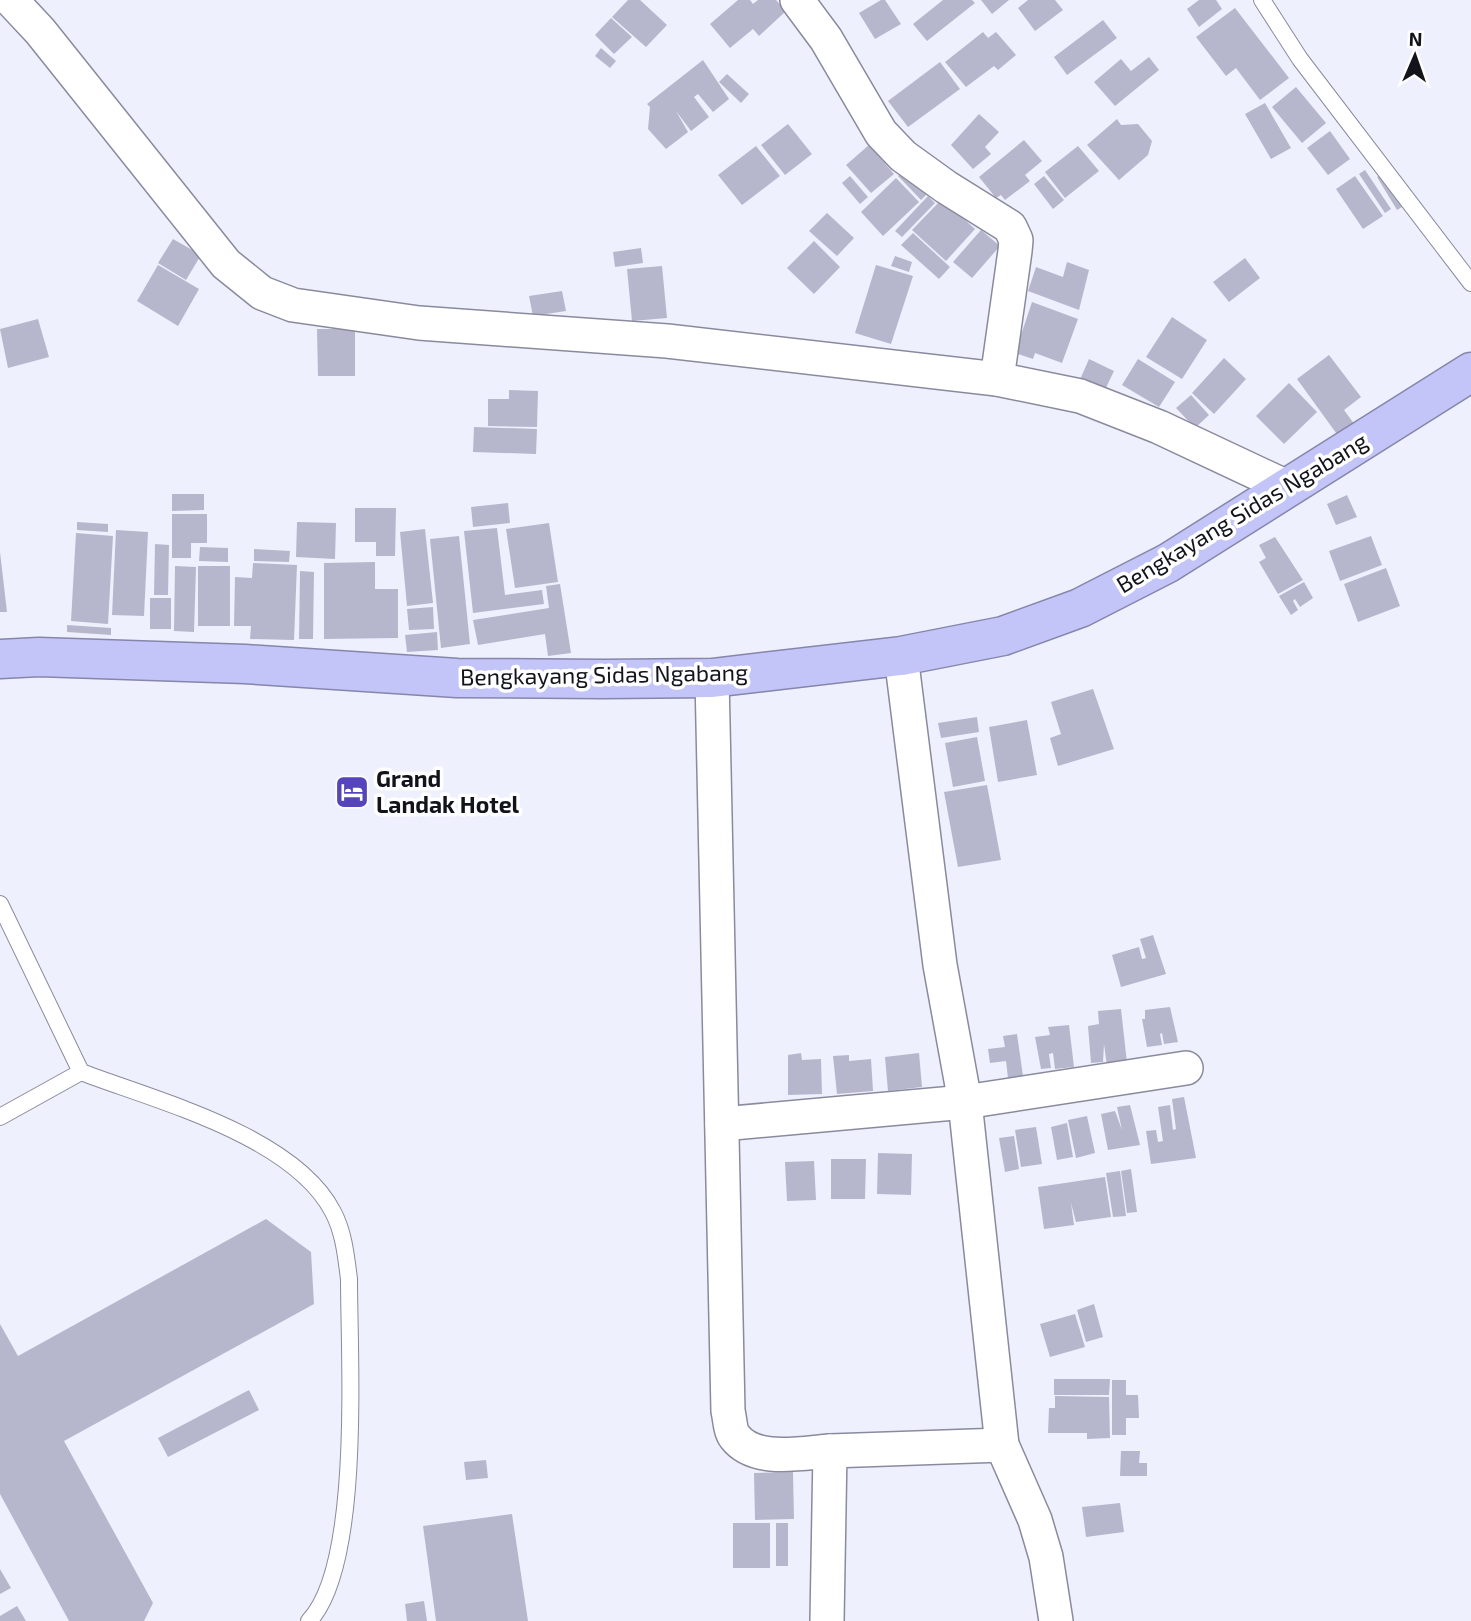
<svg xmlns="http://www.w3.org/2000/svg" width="1471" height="1621" font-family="'Exo 2',sans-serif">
	<rect width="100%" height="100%" fill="#eff0fd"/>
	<!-- building -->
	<g fill="#b6b7cc">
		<polygon points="628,0 640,0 667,25 646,47 612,17"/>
		<polygon points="738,0 750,0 753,4 758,0 776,0 786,11 759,36 753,29 730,48 710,24"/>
		<polygon points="881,0 885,0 901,24 875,39 859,13"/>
		<polygon points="943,0 972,0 975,3 927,41 913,24"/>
		<polygon points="981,0 1009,0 992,14"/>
		<polygon points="1028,0 1055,0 1063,10 1035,31 1018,8"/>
		<polygon points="1199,0 1216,0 1222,9 1199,27 1187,9"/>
		<polygon points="1235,8 1289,78 1260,100 1236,68 1226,76 1196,37"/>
		<polygon points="611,18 632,37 614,54 595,35"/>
		<polygon points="1103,20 1117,38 1067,75 1054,57"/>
		<polygon points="983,32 988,38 996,32 1016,55 998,70 994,66 966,87 945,62"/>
		<polygon points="601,48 616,61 610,68 595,56"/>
		<polygon points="1149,57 1159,70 1115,106 1094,82 1121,59 1131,71"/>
		<polygon points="703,60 729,99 713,112 698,94 694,97 709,117 691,131 676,111 688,132 666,149 648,129 650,107 647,104"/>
		<polygon points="940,62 960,89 908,127 888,101"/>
		<polygon points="727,74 749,94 741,103 719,82"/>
		<polygon points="1296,87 1326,123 1302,143 1272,107"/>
		<polygon points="1265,103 1291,148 1271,159 1245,114"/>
		<polygon points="979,114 999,132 985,147 991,154 973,169 951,145"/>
		<polygon points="1117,119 1121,125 1138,124 1152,141 1148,155 1119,180 1087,145"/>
		<polygon points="788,124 812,154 785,175 761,145"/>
		<polygon points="1330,131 1350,159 1328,175 1307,148"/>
		<polygon points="1024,140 1042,161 1025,175 1030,181 1005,200 1001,195 996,198 979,177"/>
		<polygon points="869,145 894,174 871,193 846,165"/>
		<polygon points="756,146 780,176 742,205 718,175"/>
		<polygon points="1078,146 1099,171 1065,198 1045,172"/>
		<polygon points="907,168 929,192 921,200 898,176"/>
		<polygon points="1365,170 1391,209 1385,213 1359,174"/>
		<polygon points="1382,174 1402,207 1397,210 1377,177"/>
		<polygon points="850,176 868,197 860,204 842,183"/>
		<polygon points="1044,176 1064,200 1053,209 1034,184"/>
		<polygon points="1355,176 1383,216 1363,229 1336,189"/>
		<polygon points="896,178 919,202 883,236 861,212"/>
		<polygon points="928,196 935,203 902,237 895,231"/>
		<polygon points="942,199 975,229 946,261 912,230"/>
		<polygon points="827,213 854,238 837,256 809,231"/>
		<polygon points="981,230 1000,246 972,278 953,262"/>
		<polygon points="913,233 950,267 939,279 901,245"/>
		<polygon points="173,239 201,255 186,280 158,263"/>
		<polygon points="814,241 840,267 814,294 787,268"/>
		<polygon points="641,248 643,263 615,267 613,252"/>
		<polygon points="895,256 912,262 909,272 891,266"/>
		<polygon points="1245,258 1260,278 1229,302 1213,282"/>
		<polygon points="1067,262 1089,270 1079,310 1028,291 1036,267 1063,277"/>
		<polygon points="158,265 199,289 178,326 137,301"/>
		<polygon points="876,265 913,276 891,344 855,333"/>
		<polygon points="662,266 667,318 632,321 627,269"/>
		<polygon points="562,291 566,311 533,316 529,296"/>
		<polygon points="1032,302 1078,319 1062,363 1035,353 1033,359 1015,353"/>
		<polygon points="1172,317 1207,340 1182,379 1146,357"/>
		<polygon points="38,319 49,357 8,368 0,329"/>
		<polygon points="317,329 355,329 355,376 318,376"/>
		<polygon points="1329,355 1361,397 1344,410 1355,425 1339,437 1297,379"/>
		<polygon points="1224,358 1246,379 1214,414 1192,393"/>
		<polygon points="1089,359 1114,371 1102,396 1078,384"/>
		<polygon points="1138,359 1175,382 1159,407 1122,385"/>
		<polygon points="1289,383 1317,412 1284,444 1256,416"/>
		<polygon points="509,390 538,391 537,427 488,426 488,399 509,399"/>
		<polygon points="1191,395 1209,415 1195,428 1176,408"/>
		<polygon points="474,427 537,429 536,454 473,452"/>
		<polygon points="172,494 204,494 204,510 172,511"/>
		<polygon points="1347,495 1357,517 1336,525 1327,504"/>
		<polygon points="508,503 510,523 473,527 471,507"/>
		<polygon points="355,508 396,508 395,556 376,556 376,542 355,542"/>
		<polygon points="172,514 207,514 207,543 191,543 191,558 172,558"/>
		<polygon points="77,522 108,524 108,532 77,530"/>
		<polygon points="297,522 336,523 335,559 296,557"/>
		<polygon points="549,523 558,582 515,588 506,529"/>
		<polygon points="497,528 505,595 542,590 544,604 473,613 464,531"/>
		<polygon points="425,529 433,603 407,606 400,532"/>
		<polygon points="116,530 148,532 144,616 112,615"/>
		<polygon points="76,533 113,536 108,624 71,621"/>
		<polygon points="459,536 470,644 441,648 430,539"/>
		<polygon points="1371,536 1382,565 1340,581 1329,551"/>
		<polygon points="1275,537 1303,580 1278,594 1259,562 1266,558 1259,545"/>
		<polygon points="155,544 169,545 168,595 154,595"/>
		<polygon points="200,547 228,548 228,562 199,561"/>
		<polygon points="254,549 290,551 289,562 254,561"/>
		<polygon points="0,552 7,612 0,612"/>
		<polygon points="375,562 375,589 398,589 398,638 324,639 324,563"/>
		<polygon points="253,563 297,565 294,640 250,639 251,626 234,626 235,577 252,578"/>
		<polygon points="175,566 196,567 194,632 174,631"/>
		<rect x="198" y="566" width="32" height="60"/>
		<polygon points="1386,568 1400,606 1358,622 1344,584"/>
		<polygon points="300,571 314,572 313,639 299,639"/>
		<polygon points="1304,582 1313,598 1300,607 1295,599 1293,601 1298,610 1291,615 1279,596"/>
		<polygon points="560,584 571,653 548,656 545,634 478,645 473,620 549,608 546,586"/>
		<rect x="150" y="598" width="21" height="31"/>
		<polygon points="433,607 434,629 409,630 407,609"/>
		<polygon points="67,625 111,628 111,635 67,632"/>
		<polygon points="437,632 438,650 407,652 405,635"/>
		<polygon points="1093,689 1114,749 1058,766 1050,738 1061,734 1051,702"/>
		<polygon points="977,717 979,732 941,738 938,723"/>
		<polygon points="1027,720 1037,775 998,782 989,727"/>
		<polygon points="977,737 985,781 953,787 945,743"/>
		<polygon points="987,785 1001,860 958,867 944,792"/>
		<polygon points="1153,935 1166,974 1121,987 1112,955 1139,947 1142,959 1146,958 1140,939"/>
		<polygon points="1170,1007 1178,1042 1164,1044 1162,1033 1160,1034 1162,1045 1147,1047 1142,1019 1145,1019 1145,1010"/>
		<polygon points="1121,1009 1127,1063 1107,1066 1104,1044 1103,1062 1091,1063 1088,1026 1099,1024 1098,1011"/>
		<polygon points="1069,1025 1074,1067 1055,1069 1053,1053 1049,1054 1051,1068 1041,1069 1035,1037 1050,1035 1048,1027"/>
		<polygon points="1017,1034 1023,1076 1008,1078 1006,1061 990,1063 988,1049 1005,1047 1003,1036"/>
		<polygon points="801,1053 802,1060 821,1059 822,1094 788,1095 788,1055"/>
		<polygon points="919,1053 922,1087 888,1091 885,1057"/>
		<polygon points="849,1055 849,1061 871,1059 873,1091 837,1094 833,1056"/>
		<polygon points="1184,1097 1196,1158 1151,1164 1146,1131 1156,1130 1158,1142 1163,1141 1158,1107 1170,1105 1173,1130 1176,1129 1172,1099"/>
		<polygon points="1130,1105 1140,1145 1108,1150 1101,1114 1115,1111 1122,1130 1117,1107"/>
		<polygon points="1087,1116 1095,1153 1076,1158 1068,1120"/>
		<polygon points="1067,1123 1073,1157 1057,1160 1051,1127"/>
		<polygon points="1036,1127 1042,1164 1021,1167 1015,1130"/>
		<polygon points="1014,1136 1019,1169 1005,1172 999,1138"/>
		<polygon points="878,1153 912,1154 911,1195 877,1194"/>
		<polygon points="831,1159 866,1159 865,1199 831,1199"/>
		<polygon points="814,1161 816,1200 787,1201 785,1162"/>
		<polygon points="1131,1169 1137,1212 1127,1213 1121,1171"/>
		<polygon points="1120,1171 1126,1216 1113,1217 1106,1173"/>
		<polygon points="1105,1177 1111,1217 1076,1222 1071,1203 1074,1225 1044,1229 1038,1187"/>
		<polygon points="266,1219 311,1252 314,1304 64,1441 153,1603 144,1621 69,1621 0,1494 0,1324 18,1356"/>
		<polygon points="1094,1304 1103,1337 1086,1342 1077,1310"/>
		<polygon points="1075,1314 1085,1347 1050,1357 1040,1324"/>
		<polygon points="1054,1379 1110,1379 1109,1395 1054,1395"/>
		<polygon points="1112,1380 1126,1380 1126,1395 1138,1395 1139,1418 1126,1418 1126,1435 1112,1435"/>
		<polygon points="249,1390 259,1410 168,1457 158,1438"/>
		<polygon points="1055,1396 1109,1397 1110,1438 1087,1439 1087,1433 1048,1433 1049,1408 1055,1408"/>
		<polygon points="1121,1451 1140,1451 1139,1463 1147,1463 1147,1476 1120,1476"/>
		<polygon points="486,1460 488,1478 466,1480 464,1462"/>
		<polygon points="793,1472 794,1519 755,1520 754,1473"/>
		<polygon points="1120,1503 1124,1532 1086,1537 1082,1507"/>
		<polygon points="512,1514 528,1621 436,1621 423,1526"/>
		<rect x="733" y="1523" width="37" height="45"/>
		<rect x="776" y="1523" width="12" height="43"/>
		<polygon points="0,1569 11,1588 0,1594"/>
		<polygon points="424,1601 427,1621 407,1621 405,1604"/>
		<polygon points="17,1606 26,1621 0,1621 0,1616"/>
	</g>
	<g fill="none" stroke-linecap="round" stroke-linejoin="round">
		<!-- lane casing -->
		<g stroke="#898a9d" stroke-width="18">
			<g id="lane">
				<polyline points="1262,0 1300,59 1471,283"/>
				<path d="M0 904 81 1072C157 1101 294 1136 333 1212 344 1233 346 1256 349 1279 349 1358 362 1565 309 1621"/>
				<polyline points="0,1117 81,1072"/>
			</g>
		</g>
		<!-- street casing -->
		<g stroke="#898a9d" stroke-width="36">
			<g id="street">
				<polyline points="11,0 40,31 226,264 262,293 293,305 419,323 667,341 997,379 1080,396 1159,427 1289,488"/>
				<polyline points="797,0 826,39 881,133 903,156 946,187 1010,227 1016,240 1015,251 997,379"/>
				<polyline points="901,656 940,965 965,1102 1002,1445 1035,1520 1046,1557 1056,1621"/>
				<path d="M712 678 728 1411C730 1419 730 1431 735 1437 755 1463 801 1453 830 1451"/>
				<polyline points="722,1124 965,1102 1186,1068"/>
				<polyline points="827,1621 830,1451 1002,1445"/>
			</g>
		</g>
		<!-- highway casing -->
		<g stroke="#8586aa" stroke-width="41">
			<polyline id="highway" points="0,659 39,657 245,664 457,678 603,679 712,678 901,656 1003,636 1080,608 1168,563 1471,372"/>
		</g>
		<!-- lane -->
		<use href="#lane" stroke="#fff" stroke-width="16"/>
		<!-- street -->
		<use href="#street" stroke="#fff" stroke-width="33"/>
		<!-- highway -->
		<use href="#highway" stroke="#c3c4f7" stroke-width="38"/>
	</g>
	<!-- icons -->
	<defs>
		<g id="hotel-square" transform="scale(1.75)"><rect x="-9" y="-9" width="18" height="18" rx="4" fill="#54b" stroke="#fefefe"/><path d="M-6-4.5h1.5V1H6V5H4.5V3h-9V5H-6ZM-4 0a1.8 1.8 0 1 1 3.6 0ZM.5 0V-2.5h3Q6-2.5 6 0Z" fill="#fff"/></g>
	</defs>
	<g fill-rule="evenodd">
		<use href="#hotel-square" x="352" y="792"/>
	</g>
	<g text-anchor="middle" stroke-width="7" stroke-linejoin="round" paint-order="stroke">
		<!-- street labels -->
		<g font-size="23" fill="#13141b" stroke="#fefefe">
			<text transform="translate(1242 513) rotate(-31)" y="8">Bengkayang Sidas Ngabang</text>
			<text transform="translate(604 675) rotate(-1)" y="8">Bengkayang Sidas Ngabang</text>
		</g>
		<!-- poi labels -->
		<g font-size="23" font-weight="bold" fill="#13141b" stroke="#fefefe" text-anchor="start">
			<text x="376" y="787">Grand<tspan x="376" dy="26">Landak Hotel</tspan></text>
		</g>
	</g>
	<!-- north arrow -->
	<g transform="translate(1415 56) rotate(2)" stroke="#fefefe" stroke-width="5" paint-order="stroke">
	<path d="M0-5L12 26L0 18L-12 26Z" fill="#13141b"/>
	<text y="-10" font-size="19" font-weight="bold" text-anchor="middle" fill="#13141b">N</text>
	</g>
</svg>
